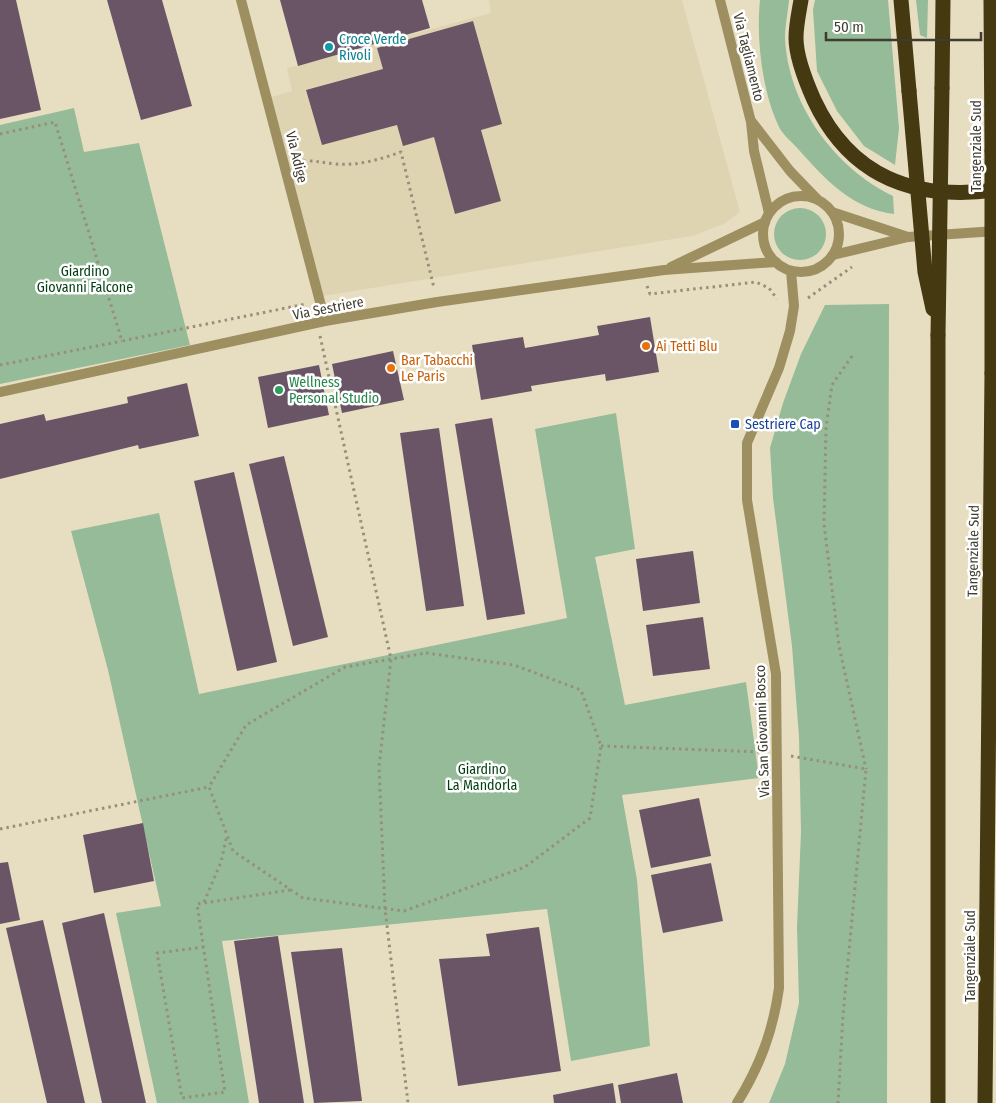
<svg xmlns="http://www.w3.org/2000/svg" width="996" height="1103" font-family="'Fira Sans Condensed',sans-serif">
	<rect width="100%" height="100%" fill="#e7dec2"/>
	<!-- built -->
	<polygon fill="#dfd4b1" points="489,0 682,0 740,212 724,224 692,236 323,296 271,97 292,91 287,68 491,13"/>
	<!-- green -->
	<g fill="#95bb99">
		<path d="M760 0H789C788 12 785 26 785 38 788 105 835 168 893 196L894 214C852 209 825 179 799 150 793 143 783 135 779 127 762 91 756 39 760 0Z"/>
		<polygon points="815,0 888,0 899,128 895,165 864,146 837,111 817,71 813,10"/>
		<polygon points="916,0 928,0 927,38 920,35"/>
		<polygon points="74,108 84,152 139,143 190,345 0,384 0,125"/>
		<circle cx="800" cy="234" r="26"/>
		<polygon points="889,304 887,1103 769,1103 785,1064 799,1003 797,927 801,832 799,737 792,646 773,498 770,448 783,403 801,354 825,305"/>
		<polygon points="616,413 635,549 595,557 625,705 746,682 759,778 622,795 637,880 650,1046 571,1061 547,909 222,941 249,1103 157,1103 116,913 161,906 108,670 71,531 159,513 199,694 567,618 535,429"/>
	</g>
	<!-- building -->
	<g fill="#6a5566">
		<polygon points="0,0 16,0 41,110 0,119"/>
		<polygon points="107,0 162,0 192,106 141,120"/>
		<polygon points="280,0 422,0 430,28 298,66"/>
		<polygon points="473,21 502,124 481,130 501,201 455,214 434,137 403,146 397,125 322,145 306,90 383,69 377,48"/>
		<polygon points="650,317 659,372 606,381 605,374 531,386 532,391 481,400 472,345 523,337 525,348 599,335 597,326"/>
		<polygon points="393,351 404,400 342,413 332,364"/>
		<polygon points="319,365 329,415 268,428 258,377"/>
		<polygon points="187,383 199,436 139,449 138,445 0,479 0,424 44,414 46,421 128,403 127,397"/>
		<polygon points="492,418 525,614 487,620 455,424"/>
		<polygon points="439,428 464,606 426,611 400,433"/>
		<polygon points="284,456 328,637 293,646 249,464"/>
		<polygon points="234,472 277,662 237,671 194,481"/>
		<polygon points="693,551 700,603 643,611 636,559"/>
		<polygon points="703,617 710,669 653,676 646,625"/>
		<polygon points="699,798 711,856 651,868 639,810"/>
		<polygon points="143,823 154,881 94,893 83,835"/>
		<polygon points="8,862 20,920 0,924 0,863"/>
		<polygon points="711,863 723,921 663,933 651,875"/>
		<polygon points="104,913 146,1103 102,1103 62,923"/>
		<polygon points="43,920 85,1103 47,1103 6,928"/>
		<polygon points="539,927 561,1071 458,1086 439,959 490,956 486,934"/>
		<polygon points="278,936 304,1103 259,1103 234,941"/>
		<polygon points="342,948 362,1101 314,1103 291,952"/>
		<polygon points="677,1073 683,1103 621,1103 618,1085"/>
		<polygon points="613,1083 616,1103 554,1103 553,1095"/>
	</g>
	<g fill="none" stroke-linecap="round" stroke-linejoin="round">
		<!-- path -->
		<g stroke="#968f7b" stroke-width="3" stroke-dasharray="2.5 4" stroke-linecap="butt">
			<polyline points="0,134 55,122 122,341 306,304"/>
			<path d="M297 162C311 159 322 163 336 164 358 166 381 159 401 152L434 288"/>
			<polyline points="647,286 650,294 756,282 769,288 777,299"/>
			<polyline points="808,298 852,267"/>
			<polyline points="320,336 391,659 379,767 385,909 408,1103"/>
			<polyline points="852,356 832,385 826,428 824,524 839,646 866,769"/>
			<polyline points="0,365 122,341"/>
			<polygon points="426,653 514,665 581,690 601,746 590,818 525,867 404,911 303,898 233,851 209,787 246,725 345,667"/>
			<polyline points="601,746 762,752"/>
			<polyline points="791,756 866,769 843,1015 838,1103"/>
			<polyline points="0,829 209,787"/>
			<polyline points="204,902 221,862 227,835"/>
			<polyline points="204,947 157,953 182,1098 225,1092 197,904 290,890"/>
		</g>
		<!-- street -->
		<g stroke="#9e8f61" stroke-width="10">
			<polyline points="241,0 325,321"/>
			<polyline points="720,0 751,122 754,151 769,213"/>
			<polyline points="752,122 790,171 817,199"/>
			<circle cx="801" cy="234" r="38"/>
			<polyline points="832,212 908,237"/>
			<polyline points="833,255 908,237 996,231"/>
			<polyline points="671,267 765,222"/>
			<polyline points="0,392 325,321 437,302 664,270 776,262"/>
			<path d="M737 1103C760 1066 773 1031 779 988L776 674 747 500V443L779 368 790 331 794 306 791 271"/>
		</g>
		<!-- highway -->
		<g stroke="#453911" stroke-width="15">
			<path d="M801 0C799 12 796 25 796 38 796 58 806 82 814 100 850 177 914 201 996 190"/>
			<polyline points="901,0 909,91"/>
			<polyline points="991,0 992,151"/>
			<polyline points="942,88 943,0"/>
			<polyline points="938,1103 938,335"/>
			<polyline points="985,1103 992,373"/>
		</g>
		<!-- highway-bridge -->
		<g stroke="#453911" stroke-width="15">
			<polyline points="909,91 925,272 933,309"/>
			<polyline points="938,335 942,88"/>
			<polyline points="992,373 992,151"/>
		</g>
	</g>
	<!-- markers -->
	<circle fill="#0f9aa8" stroke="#fff" stroke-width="2" cx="329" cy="47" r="5"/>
	<g fill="#e8710a" stroke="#fff" stroke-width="2">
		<circle cx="646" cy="346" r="5"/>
		<circle cx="391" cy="368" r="5"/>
	</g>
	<circle fill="#2e9e5b" stroke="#fff" stroke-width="2" cx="279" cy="390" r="5"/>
	<rect fill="#1a4fb4" stroke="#fff" stroke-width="2" x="730" y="419" width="10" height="10" rx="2.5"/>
	<g text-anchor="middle" stroke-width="5" stroke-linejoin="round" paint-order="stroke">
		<!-- culture labels -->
		<g font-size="14" fill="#0d838f" stroke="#fff" text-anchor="start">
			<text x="339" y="44">Croce Verde<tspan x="339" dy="16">Rivoli</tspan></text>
		</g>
		<!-- street labels -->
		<g font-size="14" fill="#3e3b2f" stroke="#fff">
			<text transform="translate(749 57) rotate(76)" y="5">Via Tagliamento</text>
			<text transform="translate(976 146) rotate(-90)" y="5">Tangenziale Sud</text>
			<text transform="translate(297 157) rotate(76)" y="5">Via Adige</text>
			<text transform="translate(328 308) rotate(-11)" y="5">Via Sestriere</text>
			<text transform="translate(973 551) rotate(-89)" y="5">Tangenziale Sud</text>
			<text transform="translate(762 731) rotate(-92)" y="5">Via San Giovanni Bosco</text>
			<text transform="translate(970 956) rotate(-90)" y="5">Tangenziale Sud</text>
		</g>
		<!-- park labels -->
		<g font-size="14" fill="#003e12" stroke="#fff">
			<text x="85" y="276">Giardino<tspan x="85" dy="16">Giovanni Falcone</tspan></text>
			<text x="482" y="774">Giardino<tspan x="482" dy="16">La Mandorla</tspan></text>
		</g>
		<!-- food labels -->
		<g font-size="14" fill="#c56008" stroke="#fff" text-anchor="start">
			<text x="656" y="351">Ai Tetti Blu</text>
			<text x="401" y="365">Bar Tabacchi<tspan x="401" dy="16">Le Paris</tspan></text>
		</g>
		<!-- leisure labels -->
		<g font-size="14" fill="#27864d" stroke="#fff" text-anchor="start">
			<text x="289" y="387">Wellness<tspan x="289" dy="16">Personal Studio</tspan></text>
		</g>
		<!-- transit labels -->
		<g font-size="14" fill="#164399" stroke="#fff" text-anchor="start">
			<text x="745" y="429">Sestriere Cap</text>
		</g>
	</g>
	<!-- scale -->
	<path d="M826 32v8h155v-8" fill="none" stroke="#3e3b2f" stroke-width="2.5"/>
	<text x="834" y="32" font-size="15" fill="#3e3b2f" stroke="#ffffff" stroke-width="4" paint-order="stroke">50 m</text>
</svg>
